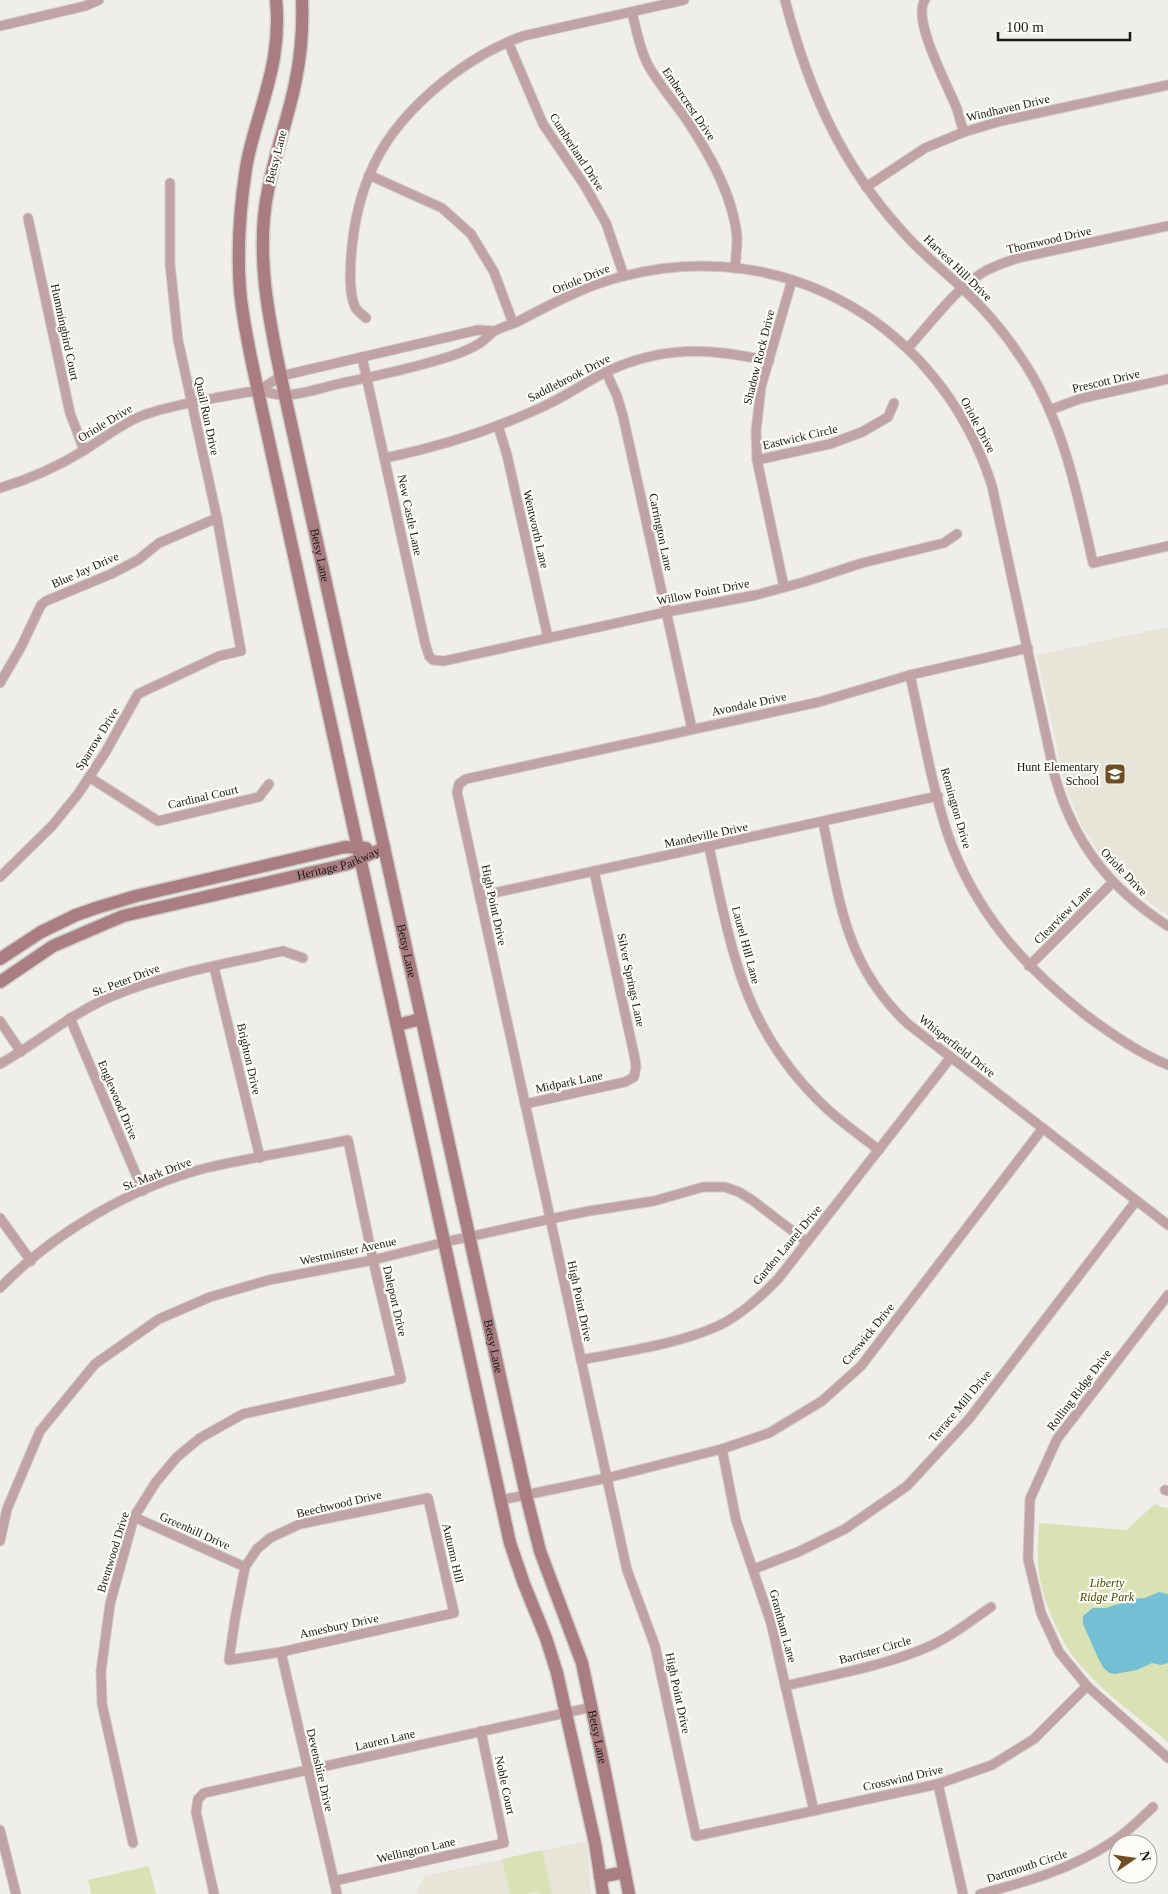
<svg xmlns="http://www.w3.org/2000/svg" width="1168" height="1894" font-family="Georgia,serif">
	<rect width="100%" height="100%" fill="#efeeea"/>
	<!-- built -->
	<g fill="#e7e4d8">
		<polygon points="1168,627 1168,916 1131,888 1116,874 1099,853 1082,826 1065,786 1037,655"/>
		<polygon points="587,1841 591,1894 417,1894 416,1892 425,1876"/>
	</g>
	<!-- green -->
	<g fill="#dae1b4">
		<path d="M1155 1504 1161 1507 1168 1508V1742C1139 1718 1106 1695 1081 1666 1061 1644 1043 1602 1039 1573 1037 1556 1038 1539 1039 1523L1126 1530Z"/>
		<polygon points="542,1850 552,1894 540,1894 539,1891 525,1894 510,1894 502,1859"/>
		<polygon points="149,1866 156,1894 91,1894 88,1880"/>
	</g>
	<!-- water -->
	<polygon fill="#73bfd3" points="1159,1592 1168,1594 1168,1663 1161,1665 1152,1663 1137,1670 1115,1674 1109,1673 1103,1667 1098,1658 1083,1624 1083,1616 1093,1608 1106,1608 1133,1599 1145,1598"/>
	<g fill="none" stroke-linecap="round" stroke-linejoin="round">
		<!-- street casing -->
		<g stroke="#cdccc8" stroke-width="11">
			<g id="street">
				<path d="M785 0C808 88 840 163 902 231 920 252 942 269 962 288 987 311 1009 338 1027 367 1064 425 1078 497 1093 563L1168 546"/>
				<path d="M925 0C911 19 949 88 957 109 959 117 961 124 964 132"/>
				<path d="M632 12C636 29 639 46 647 63 657 82 672 99 684 116 708 151 733 194 737 237 737 247 736 258 735 268"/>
				<polyline points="0,26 85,6 99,0"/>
				<polyline points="508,42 543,124 585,186 606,223 624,276"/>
				<polyline points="369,175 442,208 471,234 494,272 513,323"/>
				<polyline points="866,187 925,148 964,132 1001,121 1168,85"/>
				<polyline points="28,218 70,413 84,450"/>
				<path d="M366 318C363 315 357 311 355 307 349 293 350 273 351 258 353 230 358 202 369 176 393 114 461 59 523 36L684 0"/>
				<path d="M908 348C930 324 954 290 982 273 993 266 1006 262 1018 258L1168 226"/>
				<polyline points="362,357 425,643 429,656 433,660 444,661 667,612 756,595 804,582 862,563 944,543 957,534"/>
				<polyline points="606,372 617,396 623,416 692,729"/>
				<polyline points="258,391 281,376 478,330 494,331"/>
				<polyline points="1050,410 1079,399 1168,379"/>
				<polyline points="498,426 507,455 548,638"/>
				<path d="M385 458C439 447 490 431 540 408 563 398 584 383 606 372 663 345 709 348 769 361"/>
				<polyline points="757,460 830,444 862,432 888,417 894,403"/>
				<path d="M0 488C30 479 57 467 83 451 106 437 127 419 153 412 179 404 205 400 231 395 240 394 250 391 259 391 269 392 278 396 288 395 304 394 321 388 338 384 371 377 405 370 438 360 452 356 468 351 480 343 485 340 489 335 493 332 501 327 511 325 519 321 553 303 587 285 624 276 788 234 942 328 992 486L1055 777C1074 843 1110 889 1168 926"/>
				<polyline points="784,587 757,460 756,431 761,387 792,280"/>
				<polyline points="1028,648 910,675 819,702 466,779 459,784 457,792 627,1570 655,1646 696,1836 938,1784 992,1765 1034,1739 1087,1686"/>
				<path d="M910 675C922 728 931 783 948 835 975 912 1024 967 1087 1016 1113 1035 1139 1053 1168 1065"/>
				<polyline points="0,683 21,647 41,605 46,601 111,574 138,560 159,543 217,518"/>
				<polyline points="89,777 158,821 259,797 269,784"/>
				<path d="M823 822C840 902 845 965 908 1024L1168 1225"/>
				<path d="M709 847C732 952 743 1029 825 1107 842 1123 861 1136 879 1150"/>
				<polyline points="0,877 52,826 78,794 105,753 138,694 219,656 241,651 217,518 178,340 170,264 170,183"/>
				<polyline points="480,896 938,796"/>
				<polyline points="1029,966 1113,882"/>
				<polyline points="214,967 260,1158"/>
				<polyline points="70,1018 143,1191"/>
				<polyline points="0,1021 21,1052"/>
				<path d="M0 1064C37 1043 71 1014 110 997 165 974 225 964 283 951L303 958"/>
				<polyline points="525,1104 625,1082 634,1077 636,1067 635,1059 594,871"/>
				<polyline points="0,1218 31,1261"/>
				<path d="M0 1288C53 1233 132 1187 206 1168 253 1157 301 1150 348 1140L373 1260 401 1379 243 1414 200 1438 177 1457 156 1482 134 1517 110 1604 101 1671 102 1704 133 1843"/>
				<polyline points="1168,1295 1057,1439 1030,1499 1028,1559 1041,1613 1059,1652 1087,1686 1168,1758"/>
				<path d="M581 1360C626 1351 675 1345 718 1326 741 1315 760 1297 778 1279L951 1057"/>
				<polyline points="722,1449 736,1520 771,1623 814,1811"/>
				<polyline points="1165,1490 1168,1491"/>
				<polygon points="428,1498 454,1613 281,1652 229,1660 235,1619 245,1567 257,1549 270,1538 300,1524"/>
				<polyline points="501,1500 607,1478 722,1449 769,1433 822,1401 861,1366 1043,1128"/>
				<polyline points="134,1517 245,1567"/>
				<polyline points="0,1541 7,1509 40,1431 95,1364 159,1319 210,1297 269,1280 373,1260 445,1242 550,1219 589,1211 654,1201 703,1187 725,1187 739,1192 752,1200 807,1242"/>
				<polyline points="754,1569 798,1552 845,1529 907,1486 969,1419 1136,1201"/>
				<polyline points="281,1652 337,1894"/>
				<path d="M785 1686C831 1675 879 1667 923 1649 948 1639 969 1622 991 1607"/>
				<polyline points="938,1784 963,1894"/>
				<polyline points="0,1830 16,1894"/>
				<polyline points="334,1881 504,1843 481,1731"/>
				<polyline points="214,1894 196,1812 198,1799 204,1793 592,1707"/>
				<path d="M980 1894C1026 1882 1072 1869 1112 1842 1127 1833 1140 1819 1153 1807"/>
			</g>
		</g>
		<!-- secondary casing -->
		<g stroke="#cdccc8" stroke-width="15">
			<g id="secondary">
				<path d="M276 0C278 19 277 39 274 57 268 95 252 131 246 168 240 207 237 250 240 290 243 324 251 358 258 391L510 1543 524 1584 546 1638 557 1673 595 1843 603 1894"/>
				<path id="s1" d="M302 0C303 26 301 54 296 79 289 116 275 152 268 190 254 258 271 329 285 396L526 1495 540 1551 582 1663 605 1772 629 1894"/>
				<polyline points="0,959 41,932 76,915 96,908 136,896 345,847 366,848"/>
				<path id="s2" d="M0 982 53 946 123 916 348 864 384 848"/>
				<polyline points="397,1025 421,1019"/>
				<polyline points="600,1877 625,1872"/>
			</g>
		</g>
		<!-- street -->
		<use href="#street" stroke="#c1a2a5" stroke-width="9"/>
		<!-- secondary -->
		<use href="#secondary" stroke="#a97d81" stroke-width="12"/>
	</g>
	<!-- icons -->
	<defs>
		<g id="school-square" transform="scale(1.125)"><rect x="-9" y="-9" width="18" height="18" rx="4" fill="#6e4e24" stroke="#fdfcf7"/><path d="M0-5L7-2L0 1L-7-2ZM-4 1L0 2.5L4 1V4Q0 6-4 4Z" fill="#fff"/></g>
	</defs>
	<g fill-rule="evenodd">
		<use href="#school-square" x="1115" y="774"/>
	</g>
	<g text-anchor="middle" stroke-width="4.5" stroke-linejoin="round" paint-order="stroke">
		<!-- street labels -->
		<g font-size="12" fill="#1a1a18" stroke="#fdfcf7">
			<text transform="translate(689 104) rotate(56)" y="4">Embercrest Drive</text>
			<text transform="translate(1008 108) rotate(-13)" y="4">Windhaven Drive</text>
			<text transform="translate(577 152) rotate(57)" y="4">Cumberland Drive</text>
			<text transform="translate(276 157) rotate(-76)" y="4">Betsy Lane</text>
			<text transform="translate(1049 240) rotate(-13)" y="4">Thornwood Drive</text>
			<text transform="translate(958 268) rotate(44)" y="4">Harvest Hill Drive</text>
			<text transform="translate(581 279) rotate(-22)" y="4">Oriole Drive</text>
			<text transform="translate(65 332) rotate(78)" y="4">Hummingbird Court</text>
			<text transform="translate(759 357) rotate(-76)" y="4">Shadow Rock Drive</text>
			<text transform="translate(569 378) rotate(-27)" y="4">Saddlebrook Drive</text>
			<text transform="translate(1106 381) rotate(-13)" y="4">Prescott Drive</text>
			<text transform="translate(207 416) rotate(78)" y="4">Quail Run Drive</text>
			<text transform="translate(105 423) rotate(-31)" y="4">Oriole Drive</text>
			<text transform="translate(978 425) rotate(62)" y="4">Oriole Drive</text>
			<text transform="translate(800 437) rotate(-13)" y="4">Eastwick Circle</text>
			<text transform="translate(410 515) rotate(78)" y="4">New Castle Lane</text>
			<text transform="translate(536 529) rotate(77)" y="4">Wentworth Lane</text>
			<text transform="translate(661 532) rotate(78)" y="4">Carrington Lane</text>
			<text dy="4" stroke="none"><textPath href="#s1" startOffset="565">Betsy Lane</textPath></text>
			<text transform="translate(85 570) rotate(-24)" y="4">Blue Jay Drive</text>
			<text transform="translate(703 592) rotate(-11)" y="4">Willow Point Drive</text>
			<text transform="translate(749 704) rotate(-12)" y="4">Avondale Drive</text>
			<text transform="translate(97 739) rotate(-58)" y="4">Sparrow Drive</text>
			<text transform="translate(203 797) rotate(-13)" y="4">Cardinal Court</text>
			<text transform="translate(956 808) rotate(74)" y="4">Remington Drive</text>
			<text transform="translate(706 835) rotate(-12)" y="4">Mandeville Drive</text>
			<text dy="4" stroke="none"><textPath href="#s2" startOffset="362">Heritage Parkway</textPath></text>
			<text transform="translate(1124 872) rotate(46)" y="4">Oriole Drive</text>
			<text transform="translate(494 905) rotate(78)" y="4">High Point Drive</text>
			<text transform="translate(1063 915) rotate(-45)" y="4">Clearview Lane</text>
			<text transform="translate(746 945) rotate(75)" y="4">Laurel Hill Lane</text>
			<text dy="4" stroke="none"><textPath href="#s1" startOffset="970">Betsy Lane</textPath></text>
			<text transform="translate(126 980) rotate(-21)" y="4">St. Peter Drive</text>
			<text transform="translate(631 980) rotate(78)" y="4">Silver Springs Lane</text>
			<text transform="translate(957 1046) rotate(38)" y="4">Whisperfield Drive</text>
			<text transform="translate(249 1059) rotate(77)" y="4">Brighton Drive</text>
			<text transform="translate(569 1082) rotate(-12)" y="4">Midpark Lane</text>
			<text transform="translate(118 1100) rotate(67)" y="4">Englewood Drive</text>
			<text transform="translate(157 1174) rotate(-21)" y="4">St. Mark Drive</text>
			<text transform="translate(787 1245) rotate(-50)" y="4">Garden Laurel Drive</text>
			<text transform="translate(348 1251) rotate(-12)" y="4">Westminster Avenue</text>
			<text transform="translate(395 1301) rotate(77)" y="4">Daleport Drive</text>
			<text transform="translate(580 1301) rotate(78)" y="4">High Point Drive</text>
			<text transform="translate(868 1334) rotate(-51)" y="4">Creswick Drive</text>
			<text dy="4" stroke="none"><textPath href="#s1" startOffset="1375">Betsy Lane</textPath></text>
			<text transform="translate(1079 1390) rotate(-53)" y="4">Rolling Ridge Drive</text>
			<text transform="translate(960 1406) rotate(-50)" y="4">Terrace Mill Drive</text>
			<text transform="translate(339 1504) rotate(-13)" y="4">Beechwood Drive</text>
			<text transform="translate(195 1531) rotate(24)" y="4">Greenhill Drive</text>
			<text transform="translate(113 1552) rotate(-73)" y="4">Brentwood Drive</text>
			<text transform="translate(453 1553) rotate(77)" y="4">Autumn Hill</text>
			<text transform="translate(339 1626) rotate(-12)" y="4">Amesbury Drive</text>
			<text transform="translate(783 1626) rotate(75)" y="4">Grantham Lane</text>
			<text transform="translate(875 1650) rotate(-16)" y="4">Barrister Circle</text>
			<text transform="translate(678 1693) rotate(78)" y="4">High Point Drive</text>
			<text dy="4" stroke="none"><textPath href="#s1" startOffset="1780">Betsy Lane</textPath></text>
			<text transform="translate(385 1740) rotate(-13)" y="4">Lauren Lane</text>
			<text transform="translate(320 1770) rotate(77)" y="4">Devenshire Drive</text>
			<text transform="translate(903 1778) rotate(-13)" y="4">Crosswind Drive</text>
			<text transform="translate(505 1785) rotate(78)" y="4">Noble Court</text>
			<text transform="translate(416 1850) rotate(-13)" y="4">Wellington Lane</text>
			<text transform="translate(1027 1866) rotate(-18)" y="4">Dartmouth Circle</text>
		</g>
		<!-- poi labels -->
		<g font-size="12" fill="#1a1a18" stroke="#fdfcf7" text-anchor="end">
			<text x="1099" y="771">Hunt Elementary<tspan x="1099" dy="14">School</tspan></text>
		</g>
		<!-- park labels -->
		<g font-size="12" font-style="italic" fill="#464c02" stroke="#fdfcf7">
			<text x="1107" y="1587">Liberty<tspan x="1107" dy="14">Ridge Park</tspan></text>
		</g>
	</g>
	<!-- north arrow -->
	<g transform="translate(1133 1859) rotate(77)"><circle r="24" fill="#fdfcf7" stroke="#a2a29e"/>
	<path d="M0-4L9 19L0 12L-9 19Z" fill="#6e4e24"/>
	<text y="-8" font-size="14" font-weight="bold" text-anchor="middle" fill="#1a1a18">N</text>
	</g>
	<!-- scale -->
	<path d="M998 32v8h132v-8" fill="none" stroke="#1a1a18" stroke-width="2.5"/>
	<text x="1006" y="32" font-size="15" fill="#1a1a18" stroke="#fdfcf7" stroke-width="4" paint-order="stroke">100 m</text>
</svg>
